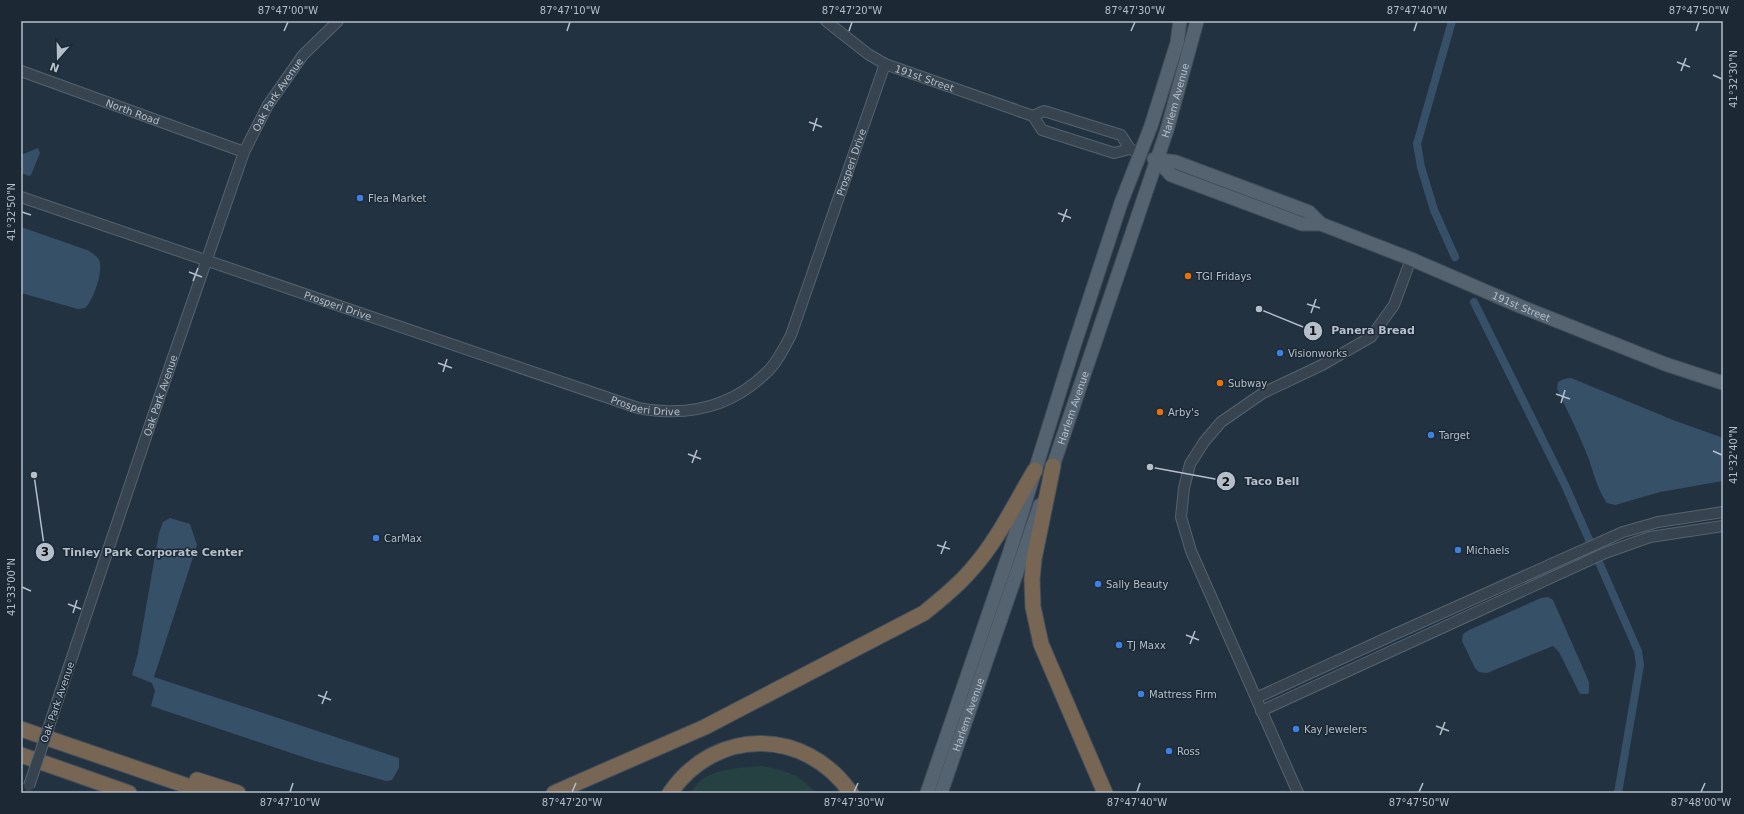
<svg xmlns="http://www.w3.org/2000/svg" width="1744" height="814" font-family="'DejaVu Sans',sans-serif">
	<rect width="100%" height="100%" fill="#233241"/>
	<!-- green -->
	<path fill="#254142" d="M760 766C785 770 799 774 816 793H690C693 789 697 784 700 781 716 768 741 768 760 766Z"/>
	<!-- water -->
	<g fill="#365068">
		<polygon points="38,148 40,153 31,175 29,176 21,173 21,155"/>
		<path d="M21 227 87 250C91 252 97 256 99 260 104 270 93 301 85 308L78 309 21 293Z"/>
		<path d="M1571 378 1673 420 1723 438V481L1660 492 1615 505 1607 503C1597 489 1594 473 1588 457 1579 434 1568 412 1557 389L1558 382 1564 379Z"/>
		<polygon points="170,518 190,524 197,545 154,677 399,758 399,768 392,780 386,781 315,761 151,706 155,691 152,683 132,675 138,653 159,533 163,522"/>
		<polygon points="1548,597 1553,600 1589,682 1589,691 1588,694 1580,694 1559,652 1553,646 1487,673 1479,672 1475,668 1462,641 1463,634 1469,630 1541,598"/>
	</g>
	<g fill="none" stroke-linecap="round" stroke-linejoin="round">
		<!-- canal -->
		<g stroke="#365068" stroke-width="8">
			<polyline points="1452,21 1417,144 1421,167 1434,210 1455,257"/>
			<polyline points="1474,302 1565,485 1638,651 1640,665 1618,793"/>
		</g>
		<!-- minor casing -->
		<g stroke="#55626e" stroke-width="12">
			<g id="minor">
				<path id="s1" d="M826 21 868 54 885 64 1033 116 1042 130 1114 153 1130 149"/>
				<path id="s2" d="M21 71 244 152"/>
				<polyline points="1033,116 1044,111 1121,135 1130,149 1135,151"/>
				<path id="s3" d="M21 197 638 408C686 417 730 408 766 373 777 363 784 348 791 335L885 64"/>
				<polyline points="1256,698 1393,635 1623,532 1658,522 1723,512"/>
				<path id="s4" d="M54 711 159 398 244 152 268 105 303 55 338 21"/>
				<polyline points="1261,711 1605,553 1650,537 1723,526"/>
				<polyline points="1298,793 1191,551 1181,517 1184,488 1190,464 1204,442 1221,422 1263,393 1322,365 1371,337 1394,305 1411,259"/>
			</g>
		</g>
		<!-- major casing -->
		<g stroke="#414d59" stroke-width="15">
			<g id="major">
				<polyline points="1154,159 1176,162 1309,212 1321,224"/>
				<path id="s5" d="M1157 160 1171 175 1302 224H1321L1411 259 1522 307 1665 364 1723 383"/>
				<path id="s6" d="M1050 475 1167 130 1197 21"/>
				<polyline points="927,793 1009,554 1074,346 1121,203 1151,126 1177,43 1180,21"/>
				<path id="s7" d="M941 793 1040 505"/>
			</g>
		</g>
		<!-- highway casing -->
		<g stroke="#424f5b" stroke-width="17">
			<g id="highway">
				<polyline points="1053,466 1034,559 1032,579 1033,607 1041,644 1105,793"/>
				<polyline points="21,729 208,793"/>
				<polyline points="21,755 129,793"/>
				<polyline points="197,780 238,793"/>
				<path d="M554 793 705 727 924 613C941 599 958 586 972 569 998 540 1015 503 1035 470"/>
				<path d="M670 793C715 727 805 727 851 793"/>
			</g>
		</g>
		<!-- minor -->
		<use href="#minor" stroke="#374450" stroke-width="10"/>
		<!-- major -->
		<use href="#major" stroke="#556370" stroke-width="13"/>
		<!-- highway -->
		<use href="#highway" stroke="#776654" stroke-width="15"/>
		<!-- minor-bridge casing -->
		<g stroke="#55626e" stroke-width="12" stroke-linecap="butt">
			<polyline id="minor-bridge" points="29,786 54,711"/>
		</g>
		<!-- minor-bridge -->
		<use href="#minor-bridge" stroke="#374450" stroke-width="10"/>
	</g>
	<!-- ticks -->
	<path fill="none" stroke="#b4bfcb" stroke-width="1.5" d="M284 31 288 22M567 31 570 22M849 31 852 22M1131 31 1135 22M1414 31 1417 22M1696 31 1699 22M1677 62 1690 67M1681 71 1686 58M1713 75 1722 79M809 122 822 127M813 131 817 118M22 212 31 215M1058 213 1071 218M1062 222 1067 209M189 272 202 277M193 281 198 268M1307 304 1320 308M1311 313 1316 299M438 363 452 368M443 372 447 359M1556 394 1570 399M1561 403 1565 390M1713 451 1722 455M688 454 701 459M692 463 697 450M937 545 950 549M941 554 946 541M22 587 31 591M68 604 81 609M73 613 77 600M1186 635 1199 640M1190 644 1195 631M318 695 331 700M322 704 327 691M1436 726 1449 731M1440 735 1445 722M290 792 293 783M572 792 576 783M854 792 858 783M1137 792 1140 783M1419 792 1423 783M1701 792 1705 783"/>
	<!-- markers -->
	<g fill="#3f7fe0" stroke="#1c2935" stroke-width="1.5">
		<circle cx="360" cy="198" r="4"/>
		<circle cx="1280" cy="353" r="4"/>
		<circle cx="1431" cy="435" r="4"/>
		<circle cx="376" cy="538" r="4"/>
		<circle cx="1458" cy="550" r="4"/>
		<circle cx="1098" cy="584" r="4"/>
		<circle cx="1119" cy="645" r="4"/>
		<circle cx="1141" cy="694" r="4"/>
		<circle cx="1296" cy="729" r="4"/>
		<circle cx="1169" cy="751" r="4"/>
	</g>
	<g fill="#e8710a" stroke="#1c2935" stroke-width="1.5">
		<circle cx="1188" cy="276" r="4"/>
		<circle cx="1220" cy="383" r="4"/>
		<circle cx="1160" cy="412" r="4"/>
	</g>
	<g text-anchor="middle" stroke-width="3" stroke-linejoin="round" paint-order="stroke">
		<!-- street labels -->
		<g font-size="10" fill="#b4bfcb" stroke="#1c2935">
			<text dy="4" stroke="none"><textPath href="#s1" startOffset="115">191st Street</textPath></text>
			<text dy="4" stroke="none"><textPath href="#s4" startOffset="657">Oak Park Avenue</textPath></text>
			<text dy="4" stroke="none"><textPath href="#s6" startOffset="395">Harlem Avenue</textPath></text>
			<text dy="4" stroke="none"><textPath href="#s2" startOffset="119">North Road</textPath></text>
			<text dy="4" stroke="none"><textPath href="#s3" startOffset="1019">Prosperi Drive</textPath></text>
			<text dy="4" stroke="none"><textPath href="#s3" startOffset="335">Prosperi Drive</textPath></text>
			<text dy="4" stroke="none"><textPath href="#s5" startOffset="396">191st Street</textPath></text>
			<text dy="4" stroke="none"><textPath href="#s4" startOffset="333">Oak Park Avenue</textPath></text>
			<text dy="4" stroke="none"><textPath href="#s3" startOffset="659">Prosperi Drive</textPath></text>
			<text dy="4" stroke="none"><textPath href="#s6" startOffset="71">Harlem Avenue</textPath></text>
			<text transform="translate(57 702) rotate(-71)" y="4">Oak Park Avenue</text>
			<text dy="4" stroke="none"><textPath href="#s7" startOffset="83">Harlem Avenue</textPath></text>
		</g>
		<!-- poi labels -->
		<g font-size="10" fill="#b4bfcb" stroke="#1c2935" text-anchor="start">
			<text x="368" y="202">Flea Market</text>
			<text x="1196" y="280">TGI Fridays</text>
			<text x="1288" y="357">Visionworks</text>
			<text x="1228" y="387">Subway</text>
			<text x="1168" y="416">Arby's</text>
			<text x="1439" y="439">Target</text>
			<text x="384" y="542">CarMax</text>
			<text x="1466" y="554">Michaels</text>
			<text x="1106" y="588">Sally Beauty</text>
			<text x="1127" y="649">TJ Maxx</text>
			<text x="1149" y="698">Mattress Firm</text>
			<text x="1304" y="733">Kay Jewelers</text>
			<text x="1177" y="755">Ross</text>
		</g>
	</g>
	<!-- callouts -->
	<path fill="none" stroke="#b4bfcb" stroke-width="1.5" d="M1259 309L1313 331M1150 467L1226 481M34 475L45 552"/>
	<g fill="#b4bfcb" stroke="#1c2935" stroke-width="1.5">
		<circle cx="1259" cy="309" r="4"/>
		<circle cx="1150" cy="467" r="4"/>
		<circle cx="34" cy="475" r="4"/>
		<circle cx="1313" cy="331" r="10"/>
		<circle cx="1226" cy="481" r="10"/>
		<circle cx="45" cy="552" r="10"/>
	</g>
	<g font-size="12" text-anchor="middle" font-weight="bold" fill="#111">
		<text x="1313" y="335">1</text>
		<text x="1226" y="486">2</text>
		<text x="45" y="556">3</text>
	</g>
	<g font-size="11" text-anchor="middle" font-weight="bold" fill="#b4bfcb" stroke="#1c2935" stroke-width="3" stroke-linejoin="round" paint-order="stroke">
		<text x="1373" y="334">Panera Bread</text>
		<text x="1272" y="485">Taco Bell</text>
		<text x="153" y="556">Tinley Park Corporate Center</text>
	</g>
	<!-- border -->
	<rect width="1744" height="814" fill="none" stroke="#1c2935" stroke-width="44"/>
	<!-- north arrow -->
	<g transform="translate(58 58) rotate(200)" stroke="#1c2935" stroke-width="3" paint-order="stroke">
	<path d="M0-3L7 15L0 10L-7 15Z" fill="#b4bfcb"/>
	<text y="-6" font-size="11" font-weight="bold" text-anchor="middle" fill="#b4bfcb">N</text>
	</g>
	<rect x="22" y="22" width="1700" height="770" fill="none" stroke="#b4bfcb" stroke-width="1.5"/>
	<g font-size="10" text-anchor="middle" fill="#b4bfcb">
		<text x="288" y="14">87°47'00"W</text>
		<text x="570" y="14">87°47'10"W</text>
		<text x="852" y="14">87°47'20"W</text>
		<text x="1135" y="14">87°47'30"W</text>
		<text x="1417" y="14">87°47'40"W</text>
		<text x="1699" y="14">87°47'50"W</text>
		<text transform="translate(1733 79) rotate(-90)" y="4">41°32'30"N</text>
		<text transform="translate(11 212) rotate(-90)" y="4">41°32'50"N</text>
		<text transform="translate(1733 455) rotate(-90)" y="4">41°32'40"N</text>
		<text transform="translate(11 587) rotate(-90)" y="4">41°33'00"N</text>
		<text x="290" y="806">87°47'10"W</text>
		<text x="572" y="806">87°47'20"W</text>
		<text x="854" y="806">87°47'30"W</text>
		<text x="1137" y="806">87°47'40"W</text>
		<text x="1419" y="806">87°47'50"W</text>
		<text x="1701" y="806">87°48'00"W</text>
	</g>
</svg>
